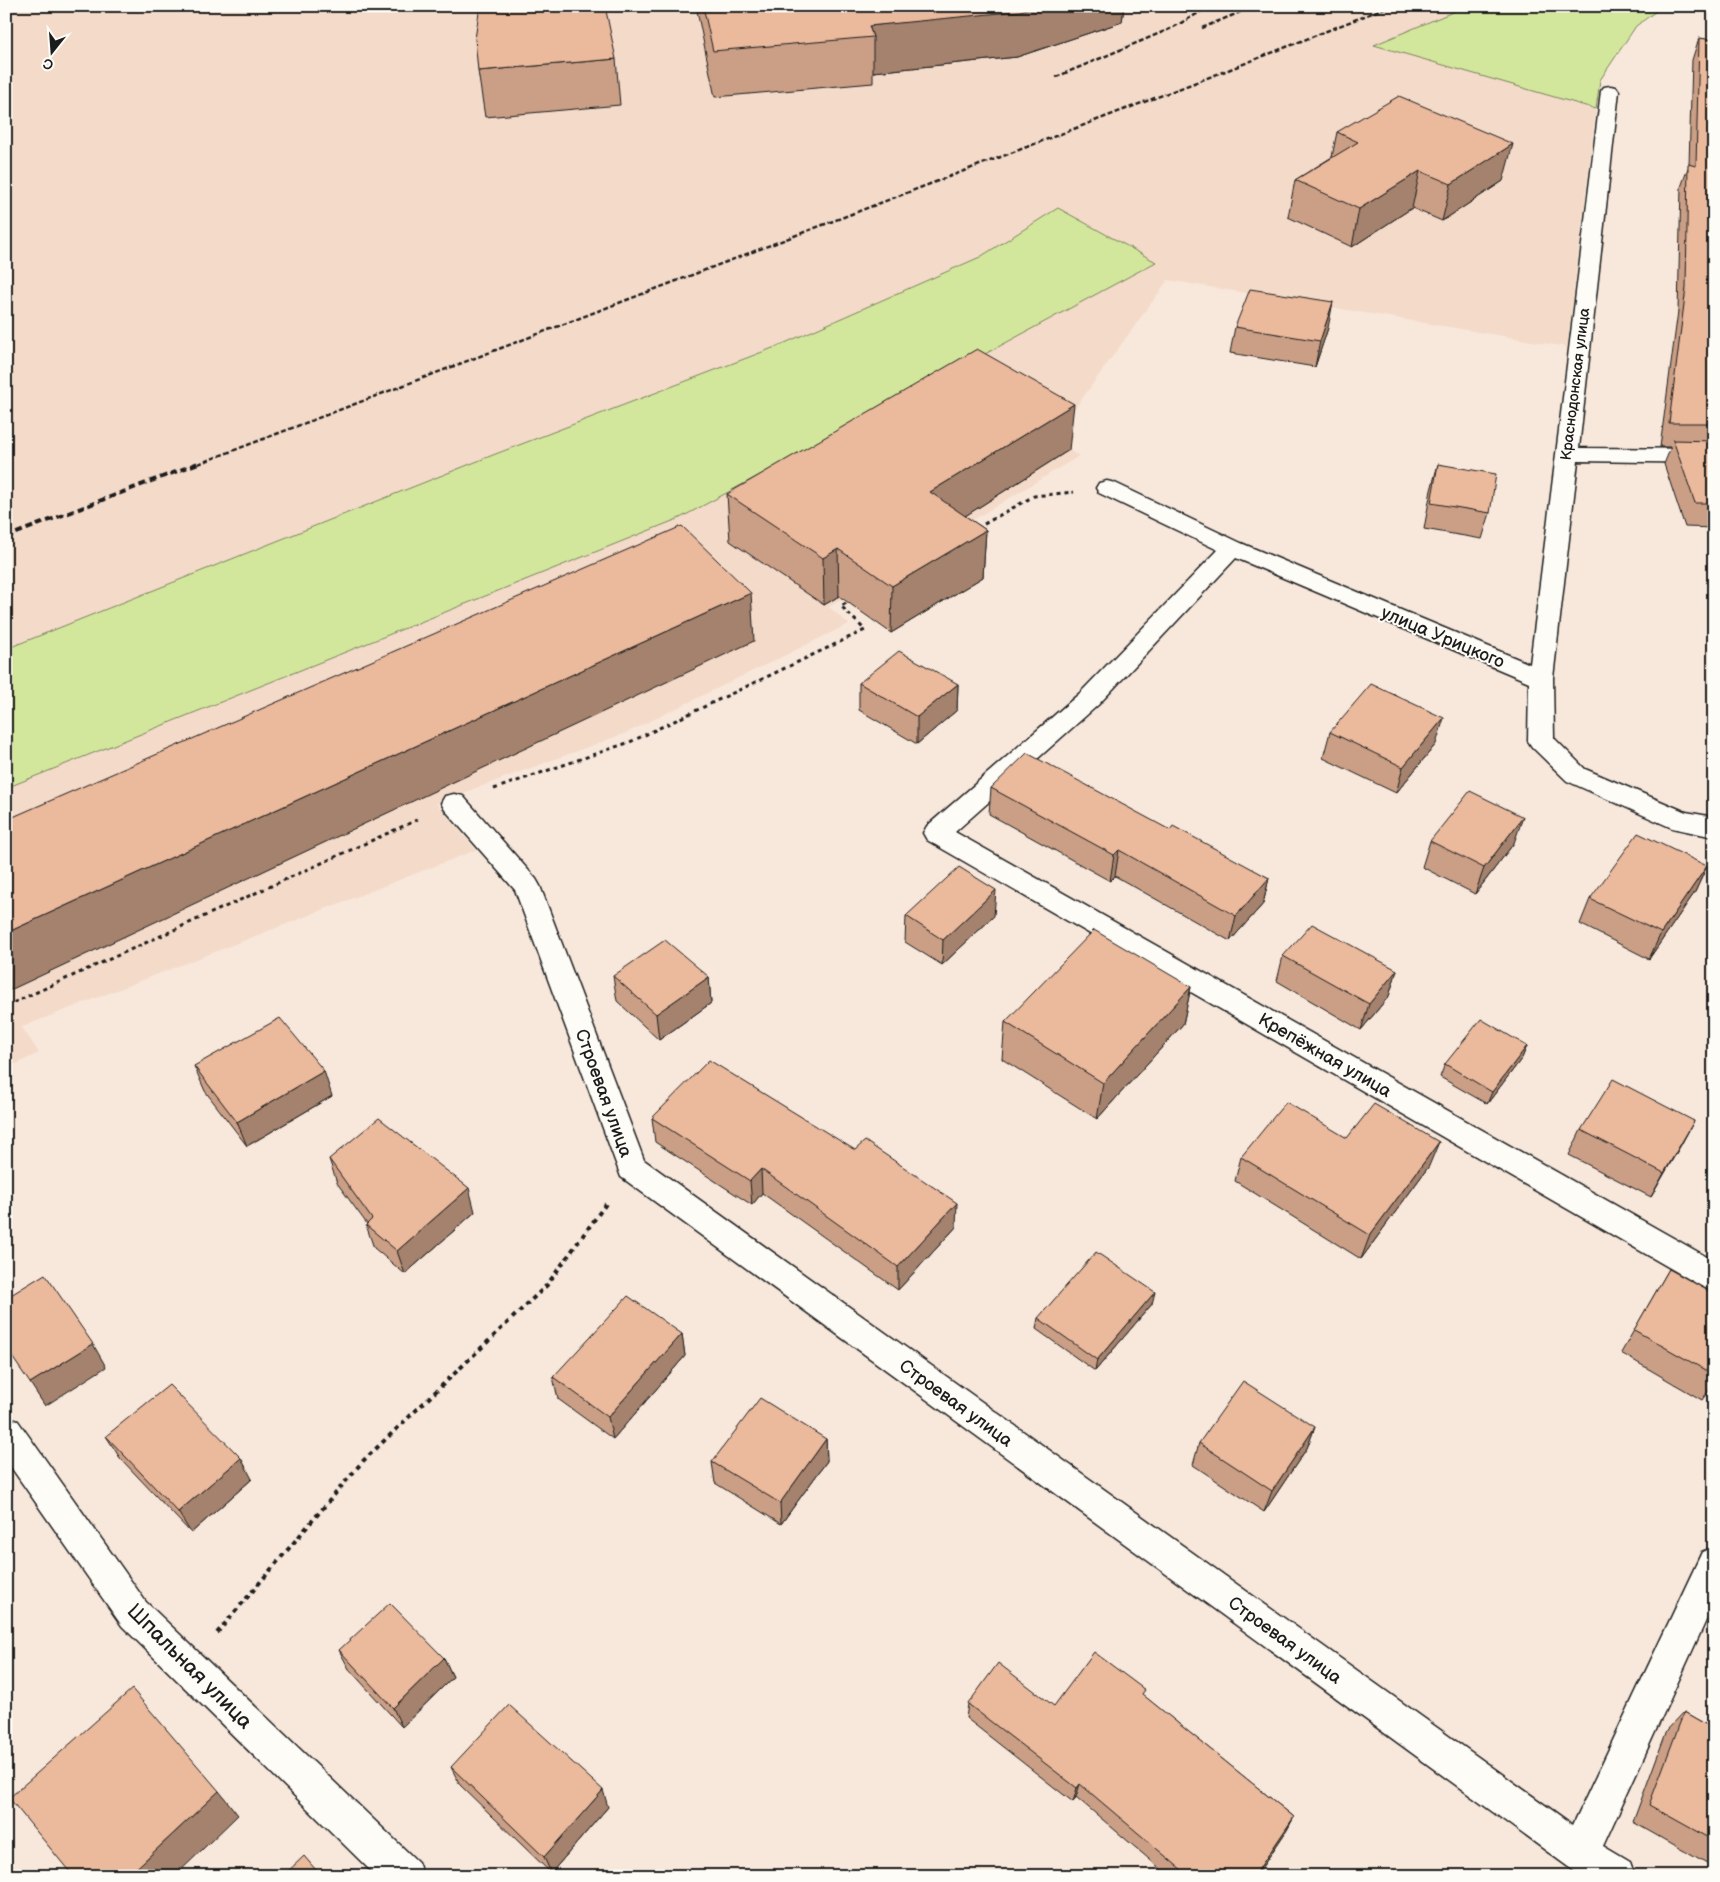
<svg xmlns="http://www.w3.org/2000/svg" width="1720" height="1882" font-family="'Balsamiq Sans',sans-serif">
	<rect width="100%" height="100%" fill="#f8e8dc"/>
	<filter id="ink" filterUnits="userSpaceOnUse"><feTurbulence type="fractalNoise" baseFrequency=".02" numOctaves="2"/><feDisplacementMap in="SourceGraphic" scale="10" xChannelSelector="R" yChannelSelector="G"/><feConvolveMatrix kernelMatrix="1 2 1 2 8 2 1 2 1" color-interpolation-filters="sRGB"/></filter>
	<g filter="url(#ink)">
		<!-- built -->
		<polygon fill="#f4dac9" points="6,6 1467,6 1375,45 1596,109 1567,347 1168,280 1052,440 1079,456 829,607 849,624 626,733 436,803 476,850 22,1027 39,1053 6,1069 6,788 680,518 1058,208 980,257 778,346 493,455 6,649"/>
		<!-- green -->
		<g fill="#d3e79c" stroke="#78825c">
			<polygon points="1467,6 1663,6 1636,26 1600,80 1596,109 1374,45"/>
			<polygon points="1058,208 1156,262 680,518 6,788 6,649 493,455 778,346 980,257"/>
		</g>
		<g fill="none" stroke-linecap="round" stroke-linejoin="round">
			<!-- minor casing -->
			<g stroke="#1c1c1c" stroke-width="3">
				<g id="minor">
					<polygon points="1610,86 1616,87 1619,91 1579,448 1714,449 1714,463 1578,461 1553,678 1554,738 1585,769 1686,812 1714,817 1714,837 1672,828 1567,781 1532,747 1528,741 1529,682 1236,558 1098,705 955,832 1714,1261 1714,1291 1703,1287 927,840 923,833 927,826 1080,693 1218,550 1099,493 1096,488 1099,483 1107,481 1115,483 1241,543 1530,664 1601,91 1604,87"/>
					<polygon points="454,794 463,796 536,879 540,886 644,1160 1573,1825 1702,1552 1714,1547 1714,1603 1603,1846 1630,1862 1635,1876 1581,1876 1567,1866 621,1177 515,890 445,810 441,803 445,796"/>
					<polygon points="6,1417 18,1421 146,1602 418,1862 423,1876 376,1876 122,1626 6,1460"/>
				</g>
			</g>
			<!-- path-far1 -->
			<g stroke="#1c1c1c" stroke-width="3" stroke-dasharray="4 4" stroke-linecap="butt">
				<polyline points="977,528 1034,496 1074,492"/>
				<polyline points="494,789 630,742 865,630 841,606 850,601"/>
				<polyline points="6,1006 419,819"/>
			</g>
			<!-- path -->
			<polyline stroke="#1c1c1c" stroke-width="4" stroke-dasharray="4.5 4.5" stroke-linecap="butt" points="217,1633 363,1461 547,1285 608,1201"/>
			<!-- minor -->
			<use href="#minor" fill="#fdfcf7" fill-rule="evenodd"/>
			<!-- rail-far1 -->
			<g stroke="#1c1c1c" stroke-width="2.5" stroke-dasharray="5 2.5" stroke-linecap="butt">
				<polyline points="1202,28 1255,6"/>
				<polyline points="1056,77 1172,28 1211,6"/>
				<polyline points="198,464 1241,65 1387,7"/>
			</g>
			<!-- rail -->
			<polyline stroke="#1c1c1c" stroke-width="4" stroke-dasharray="7 4" stroke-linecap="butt" points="6,537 201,462"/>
		</g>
		<!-- wall -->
		<g fill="#ca9f86" stroke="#1c1c1c">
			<polygon points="696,6 1124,6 1122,22 1017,57 873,72 873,83 715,97"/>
			<polygon points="1699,38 1714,40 1714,528 1685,527 1664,464 1671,447 1660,447 1678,311 1681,187 1689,165 1692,60"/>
			<polygon points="616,59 620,105 485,117 478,71"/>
			<polygon points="1337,132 1503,181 1442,221 1412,208 1352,247 1288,217 1295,180 1332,157"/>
			<polygon points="1235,327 1328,328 1315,367 1230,353"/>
			<polygon points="1069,450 965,516 986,530 983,577 891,633 839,596 824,605 730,541 727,494"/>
			<polygon points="1438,464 1490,513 1482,539 1424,529 1431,490"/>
			<polygon points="859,683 958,684 957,710 917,744 859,710"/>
			<polygon points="1330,732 1436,744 1396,793 1323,758"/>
			<polygon points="991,788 1170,830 1269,878 1263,904 1230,941 1115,876 1110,881 989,814"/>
			<polygon points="1430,841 1514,843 1475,894 1422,867"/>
			<polygon points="1707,866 1695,892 1649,959 1580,924 1590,899"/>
			<polygon points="906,916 994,916 942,965 905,942"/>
			<polygon points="1283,956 1397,970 1389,996 1361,1030 1277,981"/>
			<polygon points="613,976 709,977 711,1003 659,1040 617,1001"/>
			<polygon points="1191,987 1183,1024 1097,1119 1002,1059 1005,1022"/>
			<polygon points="1714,1002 1714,1017 1708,1013"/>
			<polygon points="1527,1046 1522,1058 1487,1104 1440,1077 1445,1064"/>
			<polygon points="194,1066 332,1096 247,1146 205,1091"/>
			<polygon points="652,1118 956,1227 898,1290 762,1193 752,1205 655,1142"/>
			<polygon points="1694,1121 1651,1197 1569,1155 1581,1130"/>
			<polygon points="1347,1138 1429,1166 1361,1259 1235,1181 1241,1157"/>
			<polygon points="329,1159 475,1212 405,1274 374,1248 366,1225 367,1224 337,1183"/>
			<polygon points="1669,1269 1714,1294 1714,1383 1702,1400 1621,1353"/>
			<polygon points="1152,1304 1095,1371 1036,1329 1038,1318"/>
			<polygon points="682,1334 685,1356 613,1439 558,1399 553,1377"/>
			<polygon points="1315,1427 1307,1448 1264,1512 1193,1465 1199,1443"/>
			<polygon points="106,1436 252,1479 191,1533 120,1458"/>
			<polygon points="826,1439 827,1461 781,1524 715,1483 712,1462"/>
			<polygon points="339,1650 444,1658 453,1677 402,1727 349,1669"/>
			<polygon points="1144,1696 1294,1817 1287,1830 1256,1876 1169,1876 1076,1797 1073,1802 966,1718 968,1704 1054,1706"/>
			<polygon points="1684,1712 1714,1729 1714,1868 1633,1822 1667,1730"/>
			<polygon points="451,1767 608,1807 551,1873 460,1785"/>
		</g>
		<!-- shaded-wall -->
		<g fill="#a4826d" stroke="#1c1c1c">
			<polygon points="1036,6 1124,6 1122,22 1017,57 873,72 873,37 869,26"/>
			<polygon points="1513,144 1503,181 1442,221 1451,184"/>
			<polygon points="1420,171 1412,208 1352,247 1359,209"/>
			<polygon points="1333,302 1328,328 1315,367 1320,341"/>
			<polygon points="1074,404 1069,450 929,539 930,492"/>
			<polygon points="986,530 983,577 891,633 892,586"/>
			<polygon points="838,549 839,596 824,605 823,558"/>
			<polygon points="751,593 754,641 6,992 6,933"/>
			<polygon points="958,684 957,710 917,744 917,717"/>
			<polygon points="1444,718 1436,744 1396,793 1403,767"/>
			<polygon points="1523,817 1514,843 1475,894 1484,868"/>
			<polygon points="1119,850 1115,876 1110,881 1114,855"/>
			<polygon points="1707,866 1695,892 1649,959 1661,933"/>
			<polygon points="1269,878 1263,904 1230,941 1236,916"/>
			<polygon points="996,890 994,916 942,965 943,940"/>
			<polygon points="1397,970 1389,996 1361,1030 1369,1004"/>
			<polygon points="709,977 711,1003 659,1040 656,1014"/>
			<polygon points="1191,987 1183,1024 1097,1119 1103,1083"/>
			<polygon points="1527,1046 1522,1058 1487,1104 1492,1092"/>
			<polygon points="324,1071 332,1096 247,1146 237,1122"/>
			<polygon points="1694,1121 1681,1145 1651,1197 1664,1173"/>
			<polygon points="1439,1142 1429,1166 1361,1259 1370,1235"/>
			<polygon points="761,1169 762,1193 752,1205 750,1181"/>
			<polygon points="469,1188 475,1212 405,1274 397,1251"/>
			<polygon points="957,1203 956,1227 898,1290 898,1267"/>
			<polygon points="1155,1292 1152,1304 1095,1371 1097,1360"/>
			<polygon points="682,1334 685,1356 613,1439 608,1417"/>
			<polygon points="93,1344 106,1367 45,1406 30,1383"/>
			<polygon points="1315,1427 1307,1448 1264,1512 1272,1491"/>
			<polygon points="826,1439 827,1461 781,1524 780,1503"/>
			<polygon points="241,1458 252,1479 191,1533 178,1512"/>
			<polygon points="444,1658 453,1677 402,1727 393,1708"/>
			<polygon points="1080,1784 1076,1797 1073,1802 1077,1788"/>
			<polygon points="603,1790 608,1807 551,1873 544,1857"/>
			<polygon points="219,1791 238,1815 175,1876 128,1876"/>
			<polygon points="1294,1817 1287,1830 1256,1876 1254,1876"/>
		</g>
		<!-- building -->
		<g fill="#ebb99c" stroke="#1c1c1c">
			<polygon points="480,6 605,6 616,59 478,71 475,39"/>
			<polygon points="703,6 1036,6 1020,11 869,26 873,37 713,51"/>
			<polygon points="1699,38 1714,40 1714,423 1669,423 1686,288 1688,164 1696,166"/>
			<polygon points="1399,96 1513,144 1451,184 1420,171 1359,209 1295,180 1358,142 1337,132"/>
			<polygon points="1250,289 1333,302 1320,341 1235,327"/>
			<polygon points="977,349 1074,404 930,492 986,530 892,586 838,549 823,558 727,494"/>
			<polygon points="1673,440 1714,441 1714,503 1695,503"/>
			<polygon points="1438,464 1496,474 1490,513 1431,503"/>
			<polygon points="682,526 751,593 6,933 6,820"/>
			<polygon points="899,651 958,684 917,717 859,683"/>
			<polygon points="1371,684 1444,718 1403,767 1330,732"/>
			<polygon points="1027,753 1170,830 1173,826 1269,878 1236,916 1119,850 1114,855 991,788"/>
			<polygon points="1470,791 1523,817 1484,868 1430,841"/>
			<polygon points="1638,833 1707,866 1661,933 1590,899"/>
			<polygon points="959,867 996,890 943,940 906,916"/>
			<polygon points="1312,924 1397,970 1369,1004 1283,956"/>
			<polygon points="1094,930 1191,987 1103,1083 1005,1022"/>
			<polygon points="665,940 709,977 656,1014 613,976"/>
			<polygon points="280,1018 324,1071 237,1122 194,1066"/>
			<polygon points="1481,1019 1527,1046 1492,1092 1445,1064"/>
			<polygon points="709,1060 855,1150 865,1141 957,1203 898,1267 761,1169 750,1181 652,1118"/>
			<polygon points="1613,1079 1694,1121 1664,1173 1581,1130"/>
			<polygon points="1286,1102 1347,1138 1374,1104 1439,1142 1370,1235 1241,1157"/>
			<polygon points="379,1118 469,1188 397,1251 366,1225 372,1219 329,1159"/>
			<polygon points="1096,1252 1155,1292 1097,1360 1038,1318"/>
			<polygon points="1669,1269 1714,1294 1714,1375 1634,1330"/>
			<polygon points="45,1274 93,1344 30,1383 6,1348 6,1298"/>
			<polygon points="628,1296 682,1334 608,1417 553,1377"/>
			<polygon points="1243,1381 1315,1427 1272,1491 1199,1443"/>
			<polygon points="169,1385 241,1458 178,1512 106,1436"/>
			<polygon points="760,1398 826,1439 780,1503 712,1462"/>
			<polygon points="390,1603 444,1658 393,1708 339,1650"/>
			<polygon points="1094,1652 1145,1690 1142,1694 1294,1817 1254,1876 1189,1876 1080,1784 1077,1788 968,1704 998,1663 1054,1706"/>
			<polygon points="132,1689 219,1791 128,1876 73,1876 9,1798"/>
			<polygon points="509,1705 603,1790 544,1857 451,1767"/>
			<polygon points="1684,1712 1714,1729 1714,1841 1649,1805"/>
			<polygon points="304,1856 321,1876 283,1876"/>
		</g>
	</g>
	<g text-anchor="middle" stroke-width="4" stroke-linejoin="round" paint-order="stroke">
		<!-- far-street labels -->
		<g font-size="15" fill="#1c1c1c" stroke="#fdfcf7">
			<text transform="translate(1575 384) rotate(-83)" y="5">Краснодонская улица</text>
		</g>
		<!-- street labels -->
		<g font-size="18" fill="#1c1c1c" stroke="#fdfcf7">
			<text transform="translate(1443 637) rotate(23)" y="6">улица Урицкого</text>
			<text transform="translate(1325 1055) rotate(30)" y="6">Крепёжная улица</text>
			<text transform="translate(604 1093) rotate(70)" y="6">Строевая улица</text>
			<text transform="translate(956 1403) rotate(36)" y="6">Строевая улица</text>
			<text transform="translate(1285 1640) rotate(36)" y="6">Строевая улица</text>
		</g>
		<!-- near-street labels -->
		<g font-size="21" fill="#1c1c1c" stroke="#fdfcf7">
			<text transform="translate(190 1666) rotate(45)" y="7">Шпальная улица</text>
		</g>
	</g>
	<!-- margin -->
	<rect width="1720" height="1882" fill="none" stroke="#fdfcf7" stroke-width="25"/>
	<rect x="12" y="12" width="1695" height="1857" fill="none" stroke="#1c1c1c" stroke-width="2" filter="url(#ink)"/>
	<!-- north arrow -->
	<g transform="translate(52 52) rotate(197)" stroke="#fdfcf7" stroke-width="4" paint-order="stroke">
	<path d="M0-4L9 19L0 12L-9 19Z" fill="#1c1c1c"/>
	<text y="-8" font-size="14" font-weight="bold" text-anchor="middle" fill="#1c1c1c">С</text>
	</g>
</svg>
